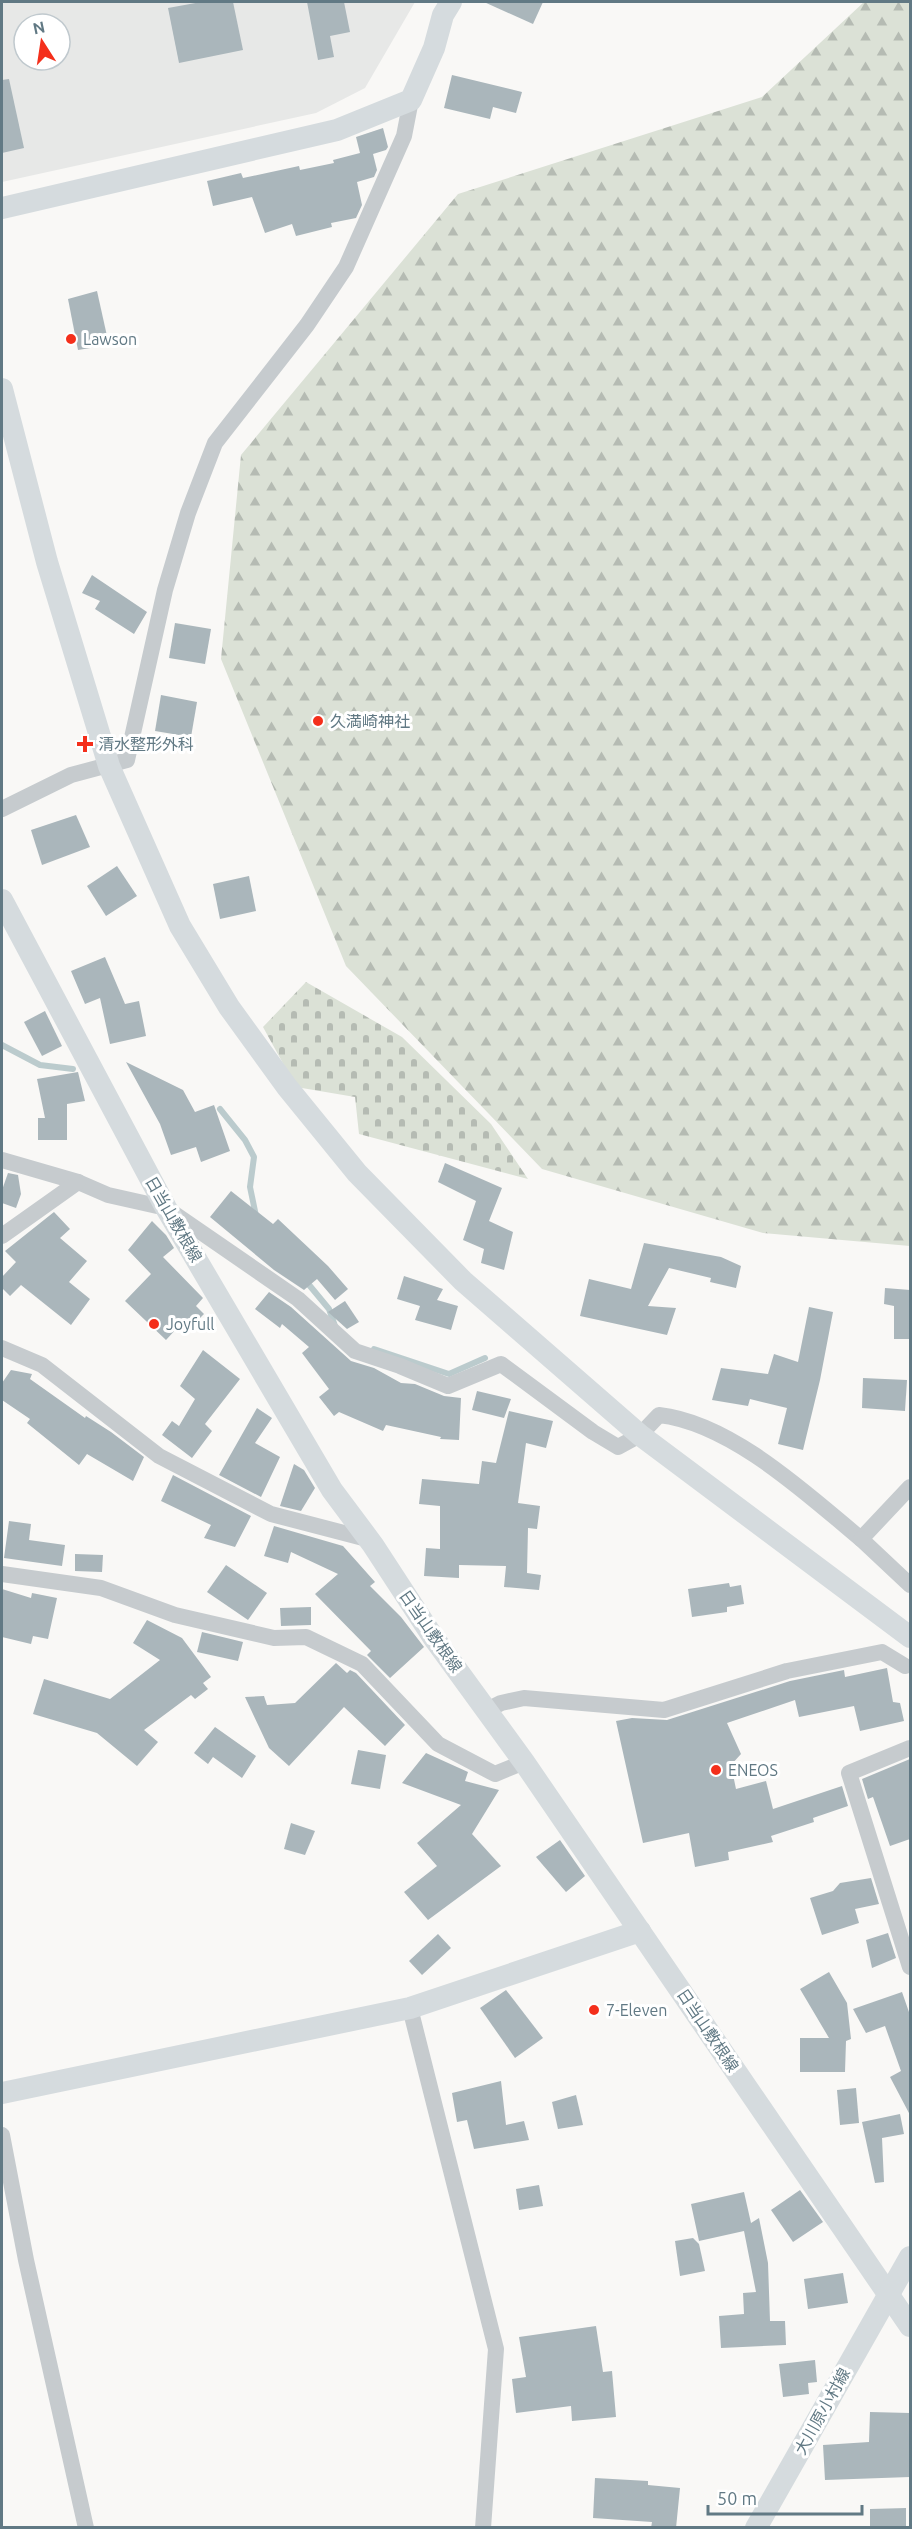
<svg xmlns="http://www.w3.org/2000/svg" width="912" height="2529" font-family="Ubuntu,'Noto Sans JP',sans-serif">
	<defs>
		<pattern id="forest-firs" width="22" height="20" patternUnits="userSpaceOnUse" patternTransform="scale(1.5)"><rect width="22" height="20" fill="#dbe1d6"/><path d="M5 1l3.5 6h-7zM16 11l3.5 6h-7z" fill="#b5bbb3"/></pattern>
		<pattern id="cemetery-stones" width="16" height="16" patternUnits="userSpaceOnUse" patternTransform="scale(1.5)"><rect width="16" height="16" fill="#dbe1d6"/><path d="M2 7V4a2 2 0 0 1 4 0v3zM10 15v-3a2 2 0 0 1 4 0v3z" fill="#b5bbb3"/></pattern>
	</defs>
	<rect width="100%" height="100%" fill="#f9f8f6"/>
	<!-- built -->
	<path fill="#e7e8e7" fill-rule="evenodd" d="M2 2H415L365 88 316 113 2 182ZM24 24H60V60H24Z"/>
	<!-- forest -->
	<polygon fill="url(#forest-firs)" points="864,2 910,2 910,1246 763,1233 542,1169 346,966 221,659 241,455 458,194 762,97"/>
	<!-- cemetery -->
	<polygon fill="url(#cemetery-stones)" points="306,982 402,1037 491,1124 528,1179 359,1134 355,1097 296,1087 263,1027"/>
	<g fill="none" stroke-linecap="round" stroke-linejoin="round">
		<!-- stream -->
		<g stroke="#bbcbcd" stroke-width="6">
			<polyline points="2,1045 40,1065 73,1069"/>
			<polyline points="220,1109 245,1140 254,1157 250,1187 256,1216"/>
			<polyline points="305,1280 329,1309 335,1326"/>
			<polyline points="374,1349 449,1374 485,1358"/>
		</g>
	</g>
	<!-- building -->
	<g fill="#aab6bb">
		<polygon points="201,2 233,2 243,50 179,63 168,8"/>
		<polygon points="307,2 344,2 350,32 330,36 334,57 318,60"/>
		<polygon points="484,2 543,2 533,24"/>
		<polygon points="452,75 522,92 516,113 493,107 490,119 444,108"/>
		<polygon points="9,79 24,148 2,153 2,80"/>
		<polygon points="383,128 388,147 386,150 373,154 377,170 374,177 357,182 362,205 356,218 331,223 332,227 296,236 292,224 265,233 252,197 213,206 207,181 241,173 243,178 299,166 300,170 334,163 333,160 360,153 356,137"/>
		<polygon points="97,291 109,345 78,350 68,299"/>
		<polygon points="92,575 147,612 134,634 95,609 100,601 82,593"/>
		<polygon points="175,623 211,629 205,664 169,658"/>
		<polygon points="161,695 197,702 191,737 155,731"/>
		<polygon points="76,815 90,847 42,865 31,830"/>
		<polygon points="117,866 137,896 106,916 87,886"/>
		<polygon points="249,876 256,911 220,919 213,884"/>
		<polygon points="105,957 125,1004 139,1001 146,1036 110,1044 100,998 85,1004 71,971"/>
		<polygon points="45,1011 62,1046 42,1056 24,1022"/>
		<polygon points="126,1062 183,1090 195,1112 214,1105 230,1151 201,1162 196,1147 171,1155 160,1124"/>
		<polygon points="78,1072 85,1101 67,1104 67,1140 38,1140 38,1118 45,1118 37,1079"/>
		<polygon points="445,1163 502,1188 489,1221 513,1232 504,1270 481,1263 484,1249 463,1240 476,1201 438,1182"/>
		<polygon points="8,1173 18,1175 21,1194 16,1208 2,1203 2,1190"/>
		<polygon points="231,1191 273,1224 278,1219 328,1266 348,1289 335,1300 317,1279 304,1290 274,1270 210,1217"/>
		<polygon points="54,1212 70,1229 60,1238 87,1261 69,1282 90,1299 71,1325 21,1285 10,1296 2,1288 2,1277 16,1262 5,1251"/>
		<polygon points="152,1221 166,1235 174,1248 163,1257 203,1298 196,1306 204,1314 185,1333 178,1327 166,1340 125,1301 151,1274 128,1250"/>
		<polygon points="644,1243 721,1257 741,1266 736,1288 710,1282 711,1278 669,1268 648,1306 676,1308 667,1335 580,1316 589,1279 631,1289"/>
		<polygon points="404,1276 443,1289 437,1300 458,1306 451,1330 415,1320 420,1306 397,1299"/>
		<polygon points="885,1288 910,1290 910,1339 894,1339 894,1306 884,1304"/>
		<polygon points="269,1292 291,1307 351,1361 374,1368 401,1383 415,1384 444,1396 461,1398 459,1440 440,1439 441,1437 386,1425 383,1431 339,1412 334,1416 319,1397 329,1389 302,1353 309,1347 282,1324 280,1328 255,1309"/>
		<polygon points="345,1301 359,1322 347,1329 328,1312"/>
		<polygon points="809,1307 833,1312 820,1380 803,1450 778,1444 787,1408 750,1399 748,1406 712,1400 721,1368 768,1374 774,1354 798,1362"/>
		<polygon points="203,1350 240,1379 205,1424 212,1431 192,1458 162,1435 172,1421 179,1426 195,1399 180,1386"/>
		<polygon points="11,1370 32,1374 30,1379 85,1418 86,1416 111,1432 144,1457 133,1481 87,1454 79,1465 27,1423 30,1419 2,1400 2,1383"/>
		<polygon points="863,1378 907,1380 905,1411 862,1408"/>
		<polygon points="477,1391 511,1399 504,1418 472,1410"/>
		<polygon points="257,1408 272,1418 255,1443 280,1457 261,1497 219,1475"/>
		<polygon points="509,1411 553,1421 546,1448 526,1443 518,1503 540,1506 537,1529 528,1528 527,1573 541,1575 539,1590 504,1587 506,1566 459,1565 459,1578 424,1576 426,1548 440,1549 440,1506 419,1504 422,1479 479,1484 482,1461 496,1463"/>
		<polygon points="294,1464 304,1470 315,1488 301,1511 280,1506"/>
		<polygon points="173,1475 251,1516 235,1547 204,1538 211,1525 161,1501"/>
		<polygon points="9,1521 31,1524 29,1540 65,1545 62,1566 4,1558"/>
		<polygon points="274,1526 343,1546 375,1582 370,1586 401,1617 424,1647 390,1678 367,1655 371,1651 315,1594 338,1574 291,1552 288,1563 264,1556"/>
		<polygon points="75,1554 103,1555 102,1572 75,1571"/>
		<polygon points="226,1565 267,1593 248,1620 207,1592"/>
		<polygon points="729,1583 730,1587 741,1585 744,1604 727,1607 727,1612 692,1617 688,1589"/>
		<polygon points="2,1589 31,1598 32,1593 57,1598 48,1639 33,1636 31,1644 2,1637"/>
		<polygon points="311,1607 311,1625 281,1626 280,1608"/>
		<polygon points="147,1620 182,1638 211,1677 203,1683 208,1689 195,1699 191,1695 144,1730 158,1742 137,1766 97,1733 33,1714 44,1679 110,1699 160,1660 133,1643"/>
		<polygon points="202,1632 243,1642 238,1661 197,1652"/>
		<polygon points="336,1663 347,1673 350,1670 356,1673 405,1725 385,1746 344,1707 289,1766 269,1748 245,1697 264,1696 267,1705 295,1703"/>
		<polygon points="887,1668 893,1702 900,1703 904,1721 860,1731 854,1706 799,1717 795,1700 727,1723 741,1754 731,1765 736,1789 766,1781 773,1809 842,1786 848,1806 813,1818 814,1822 771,1836 773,1842 728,1852 729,1860 695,1867 689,1833 643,1843 616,1721 632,1718 667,1720 790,1681 844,1670 845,1677"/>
		<polygon points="215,1727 256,1756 242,1778 213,1757 208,1764 194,1753"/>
		<polygon points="358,1750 386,1755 380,1789 351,1784"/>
		<polygon points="426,1753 468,1772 465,1781 499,1790 472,1834 501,1866 428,1920 404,1892 437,1866 417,1843 461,1805 402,1783"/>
		<polygon points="910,1759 910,1839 890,1846 873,1797 868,1799 862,1779"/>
		<polygon points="291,1823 315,1831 305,1855 284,1849"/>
		<polygon points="560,1840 585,1876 566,1892 536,1857"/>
		<polygon points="871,1878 879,1904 855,1909 859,1923 822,1935 810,1898 833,1891 840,1883"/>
		<polygon points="888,1933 896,1958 872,1968 866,1940"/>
		<polygon points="438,1934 451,1948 422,1975 409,1961"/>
		<polygon points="829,1972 847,2003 851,2039 846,2041 845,2072 800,2072 800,2038 829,2038 800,1989"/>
		<polygon points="506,1990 543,2038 515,2058 480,2008"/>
		<polygon points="902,1992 910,2015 910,2115 890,2077 901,2071 885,2026 866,2033 853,2009"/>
		<polygon points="501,2081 506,2125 524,2121 529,2140 474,2149 467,2120 457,2122 452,2093"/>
		<polygon points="856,2088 859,2123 840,2125 837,2090"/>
		<polygon points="576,2095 583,2125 558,2129 552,2102"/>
		<polygon points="900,2114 904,2134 882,2138 884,2182 875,2183 862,2122"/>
		<polygon points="539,2185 543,2206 519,2210 516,2189"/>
		<polygon points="800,2190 823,2222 793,2242 771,2210"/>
		<polygon points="744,2192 751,2223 759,2218 768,2263 770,2321 785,2321 786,2345 721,2348 719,2316 744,2314 743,2293 756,2292 744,2231 699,2241 691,2204"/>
		<polygon points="693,2238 699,2244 705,2271 680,2276 675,2241"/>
		<polygon points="843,2273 848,2303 808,2309 804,2279"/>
		<polygon points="596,2326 603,2372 612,2371 616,2417 572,2421 571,2406 516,2413 512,2379 526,2377 519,2337"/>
		<polygon points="815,2360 817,2382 808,2383 809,2394 783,2397 779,2364"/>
		<polygon points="870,2412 910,2413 910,2477 825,2480 823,2445 869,2442"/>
		<polygon points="595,2478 648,2481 648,2485 680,2488 676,2528 651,2528 652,2522 593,2518"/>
		<polygon points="906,2508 906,2528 870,2528 870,2509"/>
	</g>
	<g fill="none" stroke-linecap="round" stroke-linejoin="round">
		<!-- street -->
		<g stroke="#c6cbce" stroke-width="16">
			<polyline points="2,809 71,775 127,760 165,590 188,513 215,443 307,325 346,267 404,136 411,100"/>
			<path d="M2 1160 78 1182 108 1195 166 1208 298 1299 355 1351 400 1366 448 1386 501 1364 593 1432 618 1447 640 1435 659 1415C731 1423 807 1494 861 1539L910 1487"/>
			<polyline points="2,1236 78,1182"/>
			<polyline points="2,1348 42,1365 159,1456 271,1514 367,1539"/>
			<polyline points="861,1539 910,1585"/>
			<polyline points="2,1574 101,1588 175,1615 274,1638 306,1637 362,1664 438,1744 495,1774 524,1762"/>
			<polyline points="487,1710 501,1703 524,1698 664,1710 787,1671 882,1652 905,1666"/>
			<polyline points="910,1748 849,1773 910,1967"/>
			<polyline points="410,2008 496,2349 483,2528"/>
			<polyline points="2,2135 26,2260 86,2528"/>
		</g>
		<!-- secondary -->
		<g stroke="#d5dbde" stroke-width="22">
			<polyline points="2,208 337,130 411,100 434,48 443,15 451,2"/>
			<polyline points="2,389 47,562 109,766 180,926 229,1007 287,1087 357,1173 463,1281 640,1435 910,1637"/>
			<polyline points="2,900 166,1208 332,1490 373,1545 433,1637 524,1762 910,2326"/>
			<polyline points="2,2093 410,2008 640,1931"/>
			<polyline points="756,2528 910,2257"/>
		</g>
	</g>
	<!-- markers -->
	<g fill="#f42f1b" stroke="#fff" stroke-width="2">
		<circle cx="71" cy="339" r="6"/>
		<circle cx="318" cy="721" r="6"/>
		<path d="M82 735h6v6h6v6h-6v6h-6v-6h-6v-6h6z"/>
		<circle cx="154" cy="1324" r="6"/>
		<circle cx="716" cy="1770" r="6"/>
		<circle cx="594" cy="2010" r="6"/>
	</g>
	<g text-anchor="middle" stroke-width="6" stroke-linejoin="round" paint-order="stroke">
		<!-- poi labels -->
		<g font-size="16" fill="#617984" stroke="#fff" text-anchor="start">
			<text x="83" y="345">Lawson</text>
			<text x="330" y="727">久満崎神社</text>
			<text x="98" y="750">清水整形外科</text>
			<text x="166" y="1330">Joyfull</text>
			<text x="728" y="1776">ENEOS</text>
			<text x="606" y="2016">7-Eleven</text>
		</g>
		<!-- street labels -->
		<g font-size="16" fill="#617984" stroke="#fff">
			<text transform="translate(174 1219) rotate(60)" y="6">日当山敷根線</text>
			<text transform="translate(431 1631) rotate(55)" y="6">日当山敷根線</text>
			<text transform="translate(708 2030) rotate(56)" y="6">日当山敷根線</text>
			<text transform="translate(822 2411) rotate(-61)" y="6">大川原小村線</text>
		</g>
	</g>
	<!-- border -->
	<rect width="912" height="2529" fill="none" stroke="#617984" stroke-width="6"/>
	<!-- north arrow -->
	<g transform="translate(42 42) rotate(348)"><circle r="28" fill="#ffffff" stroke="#c0c9ce" stroke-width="1.5"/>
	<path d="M0-4.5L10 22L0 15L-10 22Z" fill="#f42f1b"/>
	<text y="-9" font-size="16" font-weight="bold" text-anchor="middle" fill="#617984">N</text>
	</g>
	<!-- scale -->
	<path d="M708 2505v9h154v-9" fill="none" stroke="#617984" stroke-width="3"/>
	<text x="717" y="2505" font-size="18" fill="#617984" stroke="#ffffff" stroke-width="4.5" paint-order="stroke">50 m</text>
</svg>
